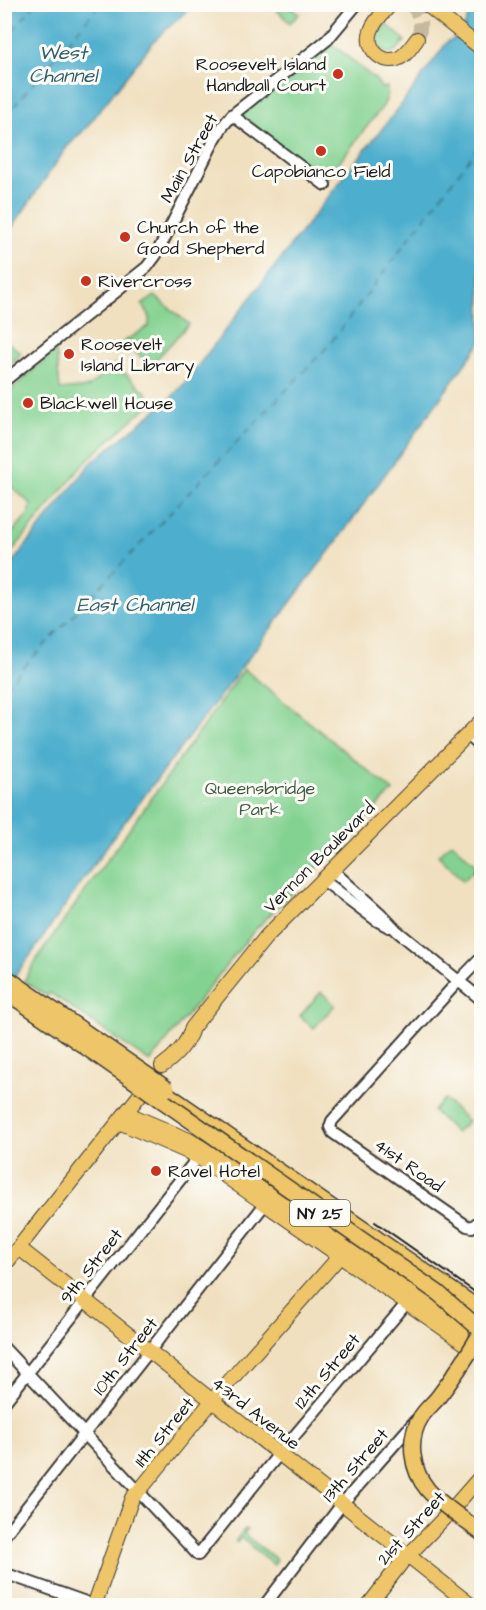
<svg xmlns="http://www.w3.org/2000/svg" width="486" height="1610" font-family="'Architects Daughter',sans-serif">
	<rect width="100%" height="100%" fill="#fdfcf7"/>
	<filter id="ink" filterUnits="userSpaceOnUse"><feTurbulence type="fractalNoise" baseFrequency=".0167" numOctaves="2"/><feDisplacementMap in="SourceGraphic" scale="12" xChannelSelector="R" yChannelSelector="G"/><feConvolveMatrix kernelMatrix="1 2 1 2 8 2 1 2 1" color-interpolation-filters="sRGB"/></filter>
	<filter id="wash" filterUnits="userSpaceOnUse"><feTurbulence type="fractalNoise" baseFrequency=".008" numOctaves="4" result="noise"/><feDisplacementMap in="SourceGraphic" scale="24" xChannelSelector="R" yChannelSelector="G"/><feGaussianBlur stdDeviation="1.35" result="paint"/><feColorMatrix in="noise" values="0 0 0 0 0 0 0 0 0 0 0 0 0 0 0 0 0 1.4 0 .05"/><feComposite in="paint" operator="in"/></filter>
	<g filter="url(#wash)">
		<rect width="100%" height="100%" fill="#f0e0c0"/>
		<!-- green -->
		<g fill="#83d291" stroke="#507756" stroke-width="1.5">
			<polygon points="281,4 289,5 299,14 290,23 276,9"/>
			<path d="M386 24 405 40 404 43 403 42C394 60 376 54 377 34Z"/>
			<path d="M331 43 377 81 381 88 387 87C388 94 387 100 383 106L324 182 240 115Z"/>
			<polygon points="155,296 189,324 151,365 123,342 149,326 149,314 142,305"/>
			<polygon points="5,340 21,353 15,360 5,368"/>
			<path d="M56 350 60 390 89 387 114 364 147 393 149 405 87 460 10 554 5 549V527L11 534 30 512 29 509 32 505 5 481C4 471 10 463 9 453 9 430 0 411 12 389Z"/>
			<polygon points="244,669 393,791 253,932 150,1062 50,993 47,996 24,981 40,954"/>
			<polygon points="452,842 477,867 463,881 438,855"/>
			<polygon points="321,992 335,1005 314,1028 300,1016"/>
			<polygon points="444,1099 468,1121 456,1133 433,1111"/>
			<polygon points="245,1529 247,1529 244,1534 277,1560 274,1565 241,1538 236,1542 236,1540"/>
		</g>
		<!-- water -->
		<g fill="#4eafcd" stroke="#356674" stroke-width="1.5">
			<polygon points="5,4 193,5 155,40 86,128 67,147 5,238"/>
			<path d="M478 5H481V342L337 541 114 836 32 953 5 989V572L91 463 171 398 183 385 353 165 402 104 448 41C463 36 462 30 468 17 470 13 475 8 478 5Z"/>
		</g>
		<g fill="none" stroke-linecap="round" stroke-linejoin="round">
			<!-- ferry -->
			<g stroke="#325e6c" stroke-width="1.5" stroke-dasharray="8 6" stroke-linecap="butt">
				<polyline points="4,41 35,4"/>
				<polyline points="4,118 100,4"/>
				<polyline points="4,688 328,346 482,142"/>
			</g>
		</g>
	</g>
	<g filter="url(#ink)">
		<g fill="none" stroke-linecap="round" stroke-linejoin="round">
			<!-- major-tunnel -->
			<path stroke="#c6b99f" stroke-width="14" stroke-dasharray="14 7" stroke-linecap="butt" d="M410 4C421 14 423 26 417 39"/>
			<!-- minor casing -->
			<g stroke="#3c3935" stroke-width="14">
				<g id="minor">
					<polyline points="232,115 325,185"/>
					<polyline points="4,381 147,267 156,255 215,139 223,126 232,115 327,40 357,4"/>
					<polyline points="467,734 482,748"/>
					<polyline points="332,870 381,914 397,931 482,1000"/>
					<polyline points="323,880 376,920 389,927"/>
					<polyline points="482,957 453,987 332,1121 330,1127 333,1133 467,1226 472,1227 482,1219"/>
					<polyline points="4,1348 198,1555 279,1454 411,1298"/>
					<polyline points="4,1403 202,1152"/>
					<polyline points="4,1536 269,1199"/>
					<polyline points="4,1573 97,1606"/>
					<polyline points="264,1606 342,1504 416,1420"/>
				</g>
			</g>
			<!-- major casing -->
			<g stroke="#3c3935" stroke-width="16">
				<g id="major">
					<path d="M391 4C384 12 374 21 371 31 365 47 380 64 397 59 406 56 411 47 417 39"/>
					<polyline points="426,4 482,49"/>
					<path d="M162 1066C175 1057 188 1043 192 1028L266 937 482 720"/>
					<polyline points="126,1113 189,1140 204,1149 440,1312 462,1334"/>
					<polyline points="119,1122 188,1152 198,1157 466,1344 482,1353"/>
					<polyline points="19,1248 472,1606"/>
					<polyline points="4,1266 151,1081"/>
					<polyline points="94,1606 132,1498 144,1485 212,1401 347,1248"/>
					<polyline points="368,1606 402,1562 447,1515 482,1475"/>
				</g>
			</g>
			<!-- highway casing -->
			<g stroke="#3c3935" stroke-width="18">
				<g id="highway">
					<polyline points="164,1092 482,1311"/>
					<path d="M347 1248C354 1242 363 1242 372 1245"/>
				</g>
			</g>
			<!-- minor -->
			<use href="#minor" stroke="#fff" stroke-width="10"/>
			<!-- major -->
			<use href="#major" stroke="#eec569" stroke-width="14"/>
			<!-- highway -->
			<use href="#highway" stroke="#eec569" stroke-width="15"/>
			<!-- rail -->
			<polyline stroke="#1c1c1c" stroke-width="2" points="375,1222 482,1297"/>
			<!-- highway-bridge casing -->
			<g stroke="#3c3935" stroke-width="18" stroke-linecap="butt">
				<g id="highway-bridge">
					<polyline points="4,976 167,1089"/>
					<polyline points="4,990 438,1293 482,1331"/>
					<path d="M478 1338C466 1358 453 1378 439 1396 434 1403 426 1409 421 1417 407 1439 411 1470 428 1490 442 1506 465 1520 482 1533"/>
				</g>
			</g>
			<!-- highway-bridge -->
			<use href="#highway-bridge" stroke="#eec569" stroke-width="15"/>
		</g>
	</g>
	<!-- markers -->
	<g fill="#c8321e" stroke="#fdfcf7" stroke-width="2">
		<circle cx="338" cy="74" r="6"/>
		<circle cx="321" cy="151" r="6"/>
		<circle cx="125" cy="237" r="6"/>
		<circle cx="86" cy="281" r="6"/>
		<circle cx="69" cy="354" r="6"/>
		<circle cx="28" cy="403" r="6"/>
		<circle cx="156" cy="1171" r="6"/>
	</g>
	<g text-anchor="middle" stroke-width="6" stroke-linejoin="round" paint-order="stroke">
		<!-- shield labels -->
		<rect fill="#fdfcf7" stroke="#605f5e" stroke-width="1.5" x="290" y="1200" width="60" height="26" rx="4.5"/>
		<g font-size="16" font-weight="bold" fill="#1c1c1c">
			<text x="320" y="1219">NY 25</text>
		</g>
		<!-- poi labels -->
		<g font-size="18" fill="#1c1c1c" stroke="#fdfcf7" text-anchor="start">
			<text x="326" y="70" text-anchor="end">Roosevelt Island<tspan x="326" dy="21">Handball Court</tspan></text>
			<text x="321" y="177" text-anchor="middle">Capobianco Field</text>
			<text x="137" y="233">Church of the<tspan x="137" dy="21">Good Shepherd</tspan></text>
			<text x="98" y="287">Rivercross</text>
			<text x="81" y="350">Roosevelt<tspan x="81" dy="21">Island Library</tspan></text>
			<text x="40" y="409">Blackwell House</text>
			<text x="168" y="1177">Ravel Hotel</text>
		</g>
		<!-- street labels -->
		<g font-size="18" fill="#1c1c1c" stroke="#fdfcf7">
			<text transform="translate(189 158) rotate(-61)" y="6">Main Street</text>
			<text transform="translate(319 857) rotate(-45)" y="6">Vernon Boulevard</text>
			<text transform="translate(409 1165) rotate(35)" y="6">41st Road</text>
			<text transform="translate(91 1266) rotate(-52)" y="6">9th Street</text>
			<text transform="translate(125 1356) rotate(-52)" y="6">10th Street</text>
			<text transform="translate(327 1371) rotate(-50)" y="6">12th Street</text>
			<text transform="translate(256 1413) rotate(38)" y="6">43rd Avenue</text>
			<text transform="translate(164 1432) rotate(-51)" y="6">11th Street</text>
			<text transform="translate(355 1465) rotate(-49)" y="6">13th Street</text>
			<text transform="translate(411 1528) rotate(-48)" y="6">21st Street</text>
		</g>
		<!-- park labels -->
		<g font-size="18" fill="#405c45" stroke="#fdfcf7">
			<text x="260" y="794">Queensbridge<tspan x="260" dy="21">Park</tspan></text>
		</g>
		<!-- water labels -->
		<g font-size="20" font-style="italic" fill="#325e6c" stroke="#fdfcf7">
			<text x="63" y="59">West<tspan x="63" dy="23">Channel</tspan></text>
			<text x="135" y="611">East Channel</text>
		</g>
	</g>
	<!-- margin -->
	<rect width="486" height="1610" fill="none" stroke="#fdfcf7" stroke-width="24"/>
</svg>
